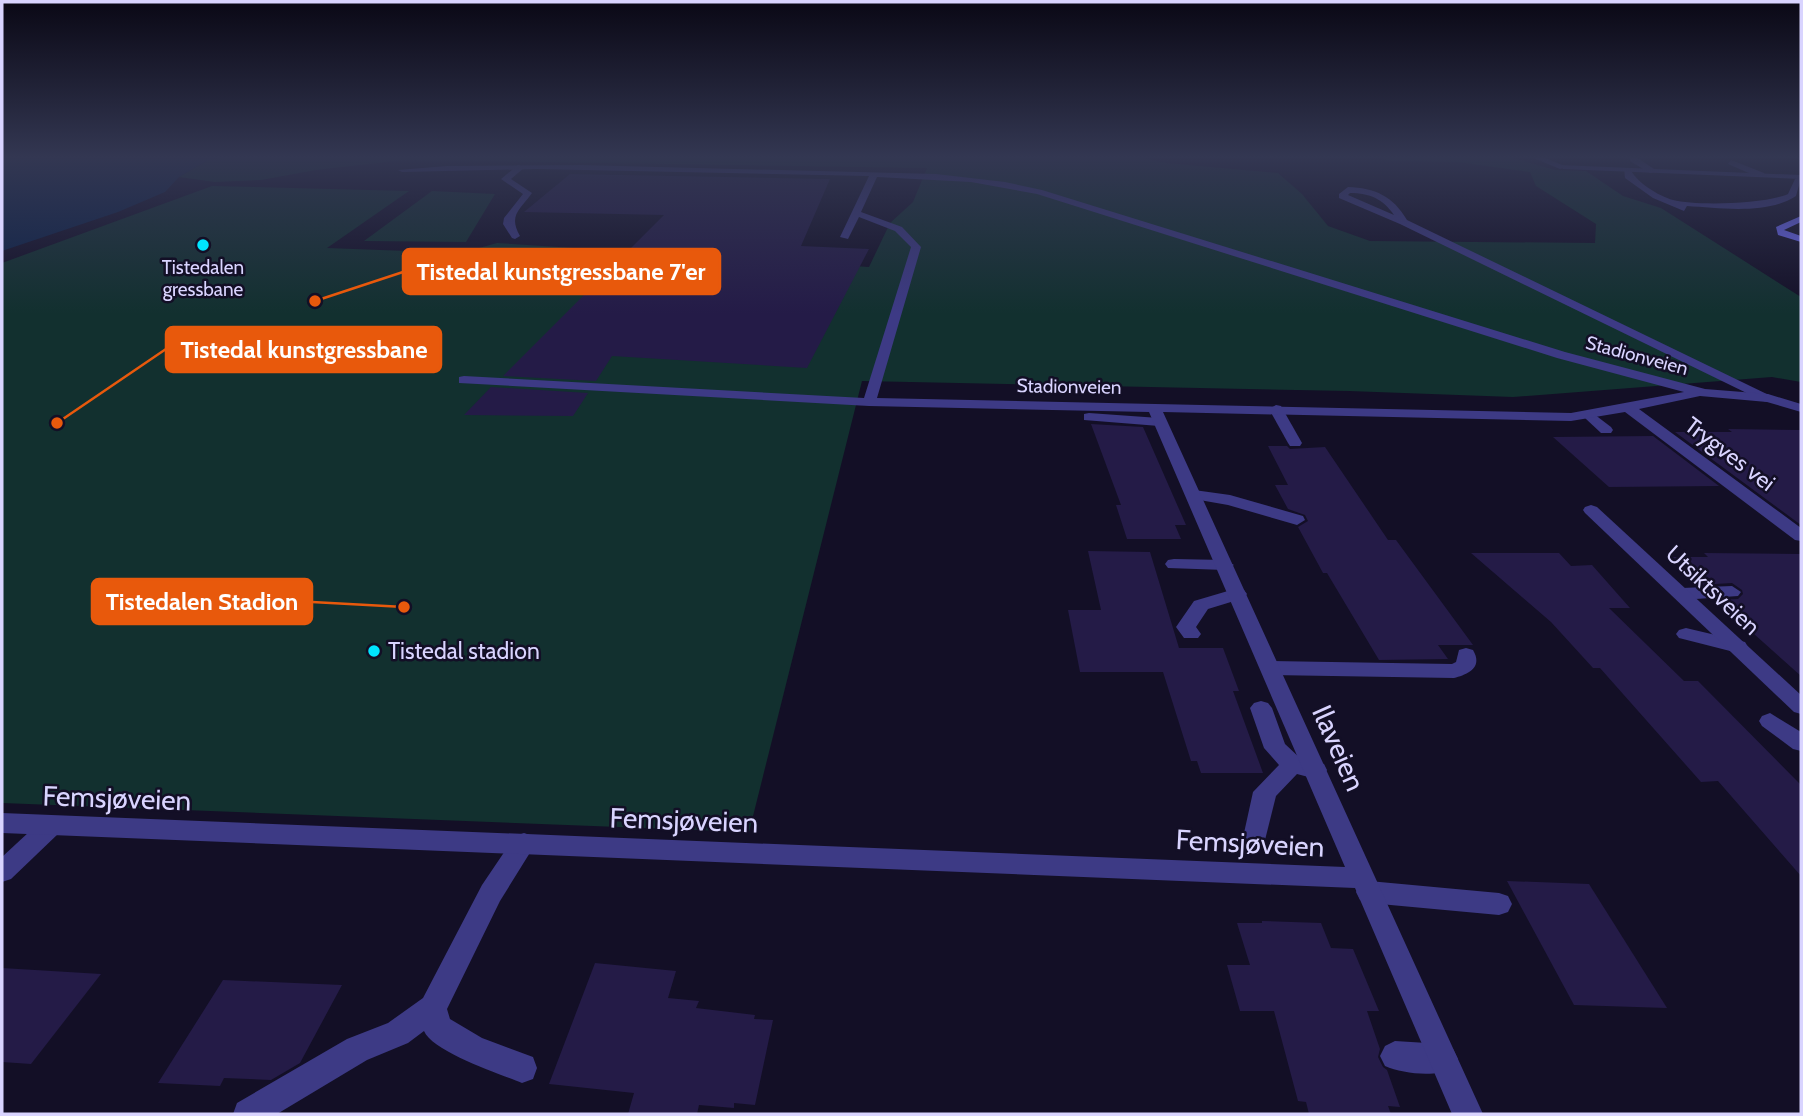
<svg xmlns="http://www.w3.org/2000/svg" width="1803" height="1116" font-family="Cabin,sans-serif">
	<rect width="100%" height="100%" fill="#130f26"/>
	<!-- green -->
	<g fill="#12302f">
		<polygon points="223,157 1139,157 1166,163 1278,173 1302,194 1328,226 1370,241 1595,243 1596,224 1536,186 1530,172 1458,162 1390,161 1378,157 1510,157 1555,170 1586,171 1623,196 1661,208 1801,297 1801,382 1772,377 1513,397 1349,391 862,381 749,832 2,803 2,263 212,186 409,191 327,248 461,253 497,243 869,267 890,223 913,202 927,168 404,160 316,170 261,180 215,182 179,177 208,160"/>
		<polygon points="432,191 495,194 466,242 364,241"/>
	</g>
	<!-- water -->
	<polygon fill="#0c2248" points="2,157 223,157 208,160 179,177 165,192 118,212 2,251"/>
	<!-- building -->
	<g fill="#241b47">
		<polygon points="570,174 830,179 801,246 869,249 807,368 612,356 596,381 503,376 664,215 524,212"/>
		<polygon points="491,387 588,393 573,416 464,415"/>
		<polygon points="1091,424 1143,427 1186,525 1175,525 1181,539 1127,539 1116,505 1121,505"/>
		<polygon points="1728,429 1801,430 1801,525 1675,432 1732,432"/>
		<polygon points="1653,436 1719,486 1609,487 1553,437"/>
		<polygon points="1268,446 1287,446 1290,449 1325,447 1388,540 1396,540 1473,645 1438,645 1448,659 1379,660 1327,573 1323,573 1298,527 1308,521 1305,515 1288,509 1275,485 1288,485"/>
		<polygon points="1088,551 1150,552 1179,648 1223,648 1239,691 1233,691 1263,773 1201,773 1197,761 1191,761 1163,672 1080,672 1068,610 1101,610"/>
		<polygon points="1471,553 1559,553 1571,566 1592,565 1630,608 1609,608 1684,681 1698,681 1801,785 1801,876 1718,781 1701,782 1600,668 1593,668 1551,622"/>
		<polygon points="1704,553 1801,554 1801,676 1716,600 1738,599 1743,594 1742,590 1732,583 1699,585 1673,557 1708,557"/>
		<polygon points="1507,881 1589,884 1667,1008 1574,1005"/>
		<polygon points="1262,921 1321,923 1331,948 1353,949 1379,1011 1367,1011 1380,1049 1378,1057 1383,1067 1387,1070 1400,1107 1388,1106 1391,1114 1309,1114 1306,1102 1298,1101 1274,1011 1240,1011 1227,965 1250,965 1237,923 1262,923"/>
		<polygon points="595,963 676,971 668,998 699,1001 696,1008 755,1015 754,1019 773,1020 755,1105 734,1103 734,1108 699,1105 697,1114 628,1114 634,1093 549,1084"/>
		<polygon points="2,968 101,974 31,1064 2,1062"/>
		<polygon points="223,980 342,985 300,1063 271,1080 224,1078 220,1086 158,1083"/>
	</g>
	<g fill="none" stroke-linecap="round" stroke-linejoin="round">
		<!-- lane -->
		<g fill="#3d3a85" fill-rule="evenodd">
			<polygon points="1531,157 1543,157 1567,167 1560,169"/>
			<polygon points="1630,157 1636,157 1657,171 1650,173 1630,161"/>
			<polygon points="1795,157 1801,157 1801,160"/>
			<polygon points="1731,160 1764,173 1765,175 1758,177 1728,164"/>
			<path d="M518 165 525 167 511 179 532 193C520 210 508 215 520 236L515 239 512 238 503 224 504 218 523 194 501 179Z"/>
			<path d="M1624 168H1630C1635 182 1659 196 1673 200 1696 206 1766 204 1788 194L1795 179 1801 178 1796 196C1767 215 1720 208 1687 206L1684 211 1653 198 1625 178Z"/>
			<path d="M1348 187C1375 188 1393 196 1407 220L1775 398 1768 402 1763 401 1400 224 1339 198V194ZM1350 193C1370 193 1383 199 1394 215L1348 195Z"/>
			<polygon points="1276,405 1281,406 1302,443 1300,446 1290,446 1288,443 1269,409"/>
			<polygon points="1590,411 1611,427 1613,430 1611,433 1601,433 1585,418 1583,415"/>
			<polygon points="1089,413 1159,418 1166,422 1159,426 1084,420 1084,414"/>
			<polygon points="1194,490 1230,495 1303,516 1305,520 1297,525 1228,505 1188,498 1186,495"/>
			<polygon points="1174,559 1225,560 1234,565 1225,570 1168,568 1165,564 1168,560"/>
			<polygon points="1732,586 1741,592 1738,596 1682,600 1673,594 1682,588"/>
			<polygon points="1238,588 1244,590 1247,594 1244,598 1208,609 1196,627 1201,634 1198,638 1184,638 1176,627 1194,601"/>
			<polygon points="1686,628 1745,642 1748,647 1745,652 1738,653 1679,638 1676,634 1679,630"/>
			<path d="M1466 648 1473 650C1483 667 1469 674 1454 678L1271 675 1264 673 1261 668 1264 663 1271 661 1452 664 1456 662 1459 650Z"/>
			<polygon points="1261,701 1268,703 1272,708 1285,744 1300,758 1324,764 1327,770 1324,776 1316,779 1297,774 1276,796 1265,840 1256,843 1247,840 1244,833 1253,792 1279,765 1264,748 1250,708 1254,703"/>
			<polygon points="1770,713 1801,732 1801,751 1793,749 1762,726 1759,721 1762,716"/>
			<polygon points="51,816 59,819 63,826 59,833 11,879 2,882 2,857 43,819"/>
			<path d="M524 833 533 836 536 843 500 901 447 1009 450 1019 482 1038 533 1057 537 1068 533 1079 522 1083C500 1074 433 1052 424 1031L408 1043 367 1060 277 1114H233L237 1103 347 1039 388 1023 423 998 482 885 515 836Z"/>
			<polygon points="1369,881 1499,893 1508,896 1512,904 1508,912 1499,915 1369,903 1360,900 1356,892 1360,884"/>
			<path d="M1395 1041 1443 1044 1453 1049 1458 1059 1453 1069C1435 1077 1403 1074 1385 1066L1380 1056 1385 1046Z"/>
		</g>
		<!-- street -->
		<g fill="#3d3a85" fill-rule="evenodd">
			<path d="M582 165 936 174 1005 182 1042 190 1565 352 1705 389 1768 394 1801 404V412L1767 402 1700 396 1639 409 1801 528V541L1795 540 1625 412 1571 421 1163 412 1483 1114H1452L1355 888 2 833V813L1345 867 1149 412 869 406 459 383V377L464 376 864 398 911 247 895 231 859 217 848 239 840 237 869 176 537 169 402 172 398 170 447 166ZM877 177 971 182 1037 194 1557 358 1684 392 1571 413 877 398 921 247 902 227 861 212Z"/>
			<polygon points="1560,165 1801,175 1801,179 1563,169"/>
			<polygon points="1591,505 1597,507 1801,695 1801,714 1794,712 1585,513 1583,510 1585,507"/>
		</g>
		<!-- secondary -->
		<polygon fill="#6f6bff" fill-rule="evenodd" points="1801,216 1801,222 1784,230 1801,236 1801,242 1778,235 1776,227"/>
	</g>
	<!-- sky -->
	<linearGradient id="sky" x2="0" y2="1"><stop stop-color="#0a0815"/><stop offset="0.5" stop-color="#333752"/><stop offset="1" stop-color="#333752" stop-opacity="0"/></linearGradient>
	<rect width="1803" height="314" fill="url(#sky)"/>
	<!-- markers -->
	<g fill="#00e5ff" stroke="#130f26" stroke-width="2.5">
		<circle cx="203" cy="245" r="7"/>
		<circle cx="374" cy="651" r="7"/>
	</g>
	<g text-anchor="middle" stroke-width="5" stroke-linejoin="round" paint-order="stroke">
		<!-- far-poi labels -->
		<g font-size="19" fill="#d9d4ff" stroke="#130f26">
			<text x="203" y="274">Tistedalen<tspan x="203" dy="22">gressbane</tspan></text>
		</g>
		<!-- far-street labels -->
		<g font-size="19" fill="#d9d4ff" stroke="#130f26">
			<text transform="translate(1637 355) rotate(15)" y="7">Stadionveien</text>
			<text transform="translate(1069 386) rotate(1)" y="7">Stadionveien</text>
		</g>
		<!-- street labels -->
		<g font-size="23" fill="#d9d4ff" stroke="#130f26">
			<text transform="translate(1730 454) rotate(37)" y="8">Trygves vei</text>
			<text transform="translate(1713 590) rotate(43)" y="8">Utsiktsveien</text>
		</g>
		<!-- poi labels -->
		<g font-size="23" fill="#d9d4ff" stroke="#130f26" text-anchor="start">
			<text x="388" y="659">Tistedal stadion</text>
		</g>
		<!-- near-street labels -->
		<g font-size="28" fill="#d9d4ff" stroke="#130f26">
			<text transform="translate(1339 748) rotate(66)" y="10">Ilaveien</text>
			<text transform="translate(117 798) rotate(2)" y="10">Femsjøveien</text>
			<text transform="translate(684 820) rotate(2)" y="10">Femsjøveien</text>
			<text transform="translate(1250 843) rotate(3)" y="10">Femsjøveien</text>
		</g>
	</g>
	<!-- callouts -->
	<path fill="none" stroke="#e8590c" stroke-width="2.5" d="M315 301L403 272M57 423L166 349M404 607L312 602"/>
	<g fill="#e8590c" stroke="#130f26" stroke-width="2.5">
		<circle cx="315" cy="301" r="7"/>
		<circle cx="57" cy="423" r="7"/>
		<circle cx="404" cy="607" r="7"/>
	</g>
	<g fill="#e8590c" stroke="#e8590c" stroke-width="2.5">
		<rect x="403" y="249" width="317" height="45" rx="7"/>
		<rect x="166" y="327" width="275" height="45" rx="7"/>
		<rect x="92" y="579" width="220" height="45" rx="7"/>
	</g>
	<g font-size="24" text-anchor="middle" font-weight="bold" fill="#fff">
		<text x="561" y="280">Tistedal kunstgressbane 7'er</text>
		<text x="304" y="358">Tistedal kunstgressbane</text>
		<text x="202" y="610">Tistedalen Stadion</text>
	</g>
	<!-- border -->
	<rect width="1803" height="1116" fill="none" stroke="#d9d4ff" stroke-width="7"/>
</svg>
